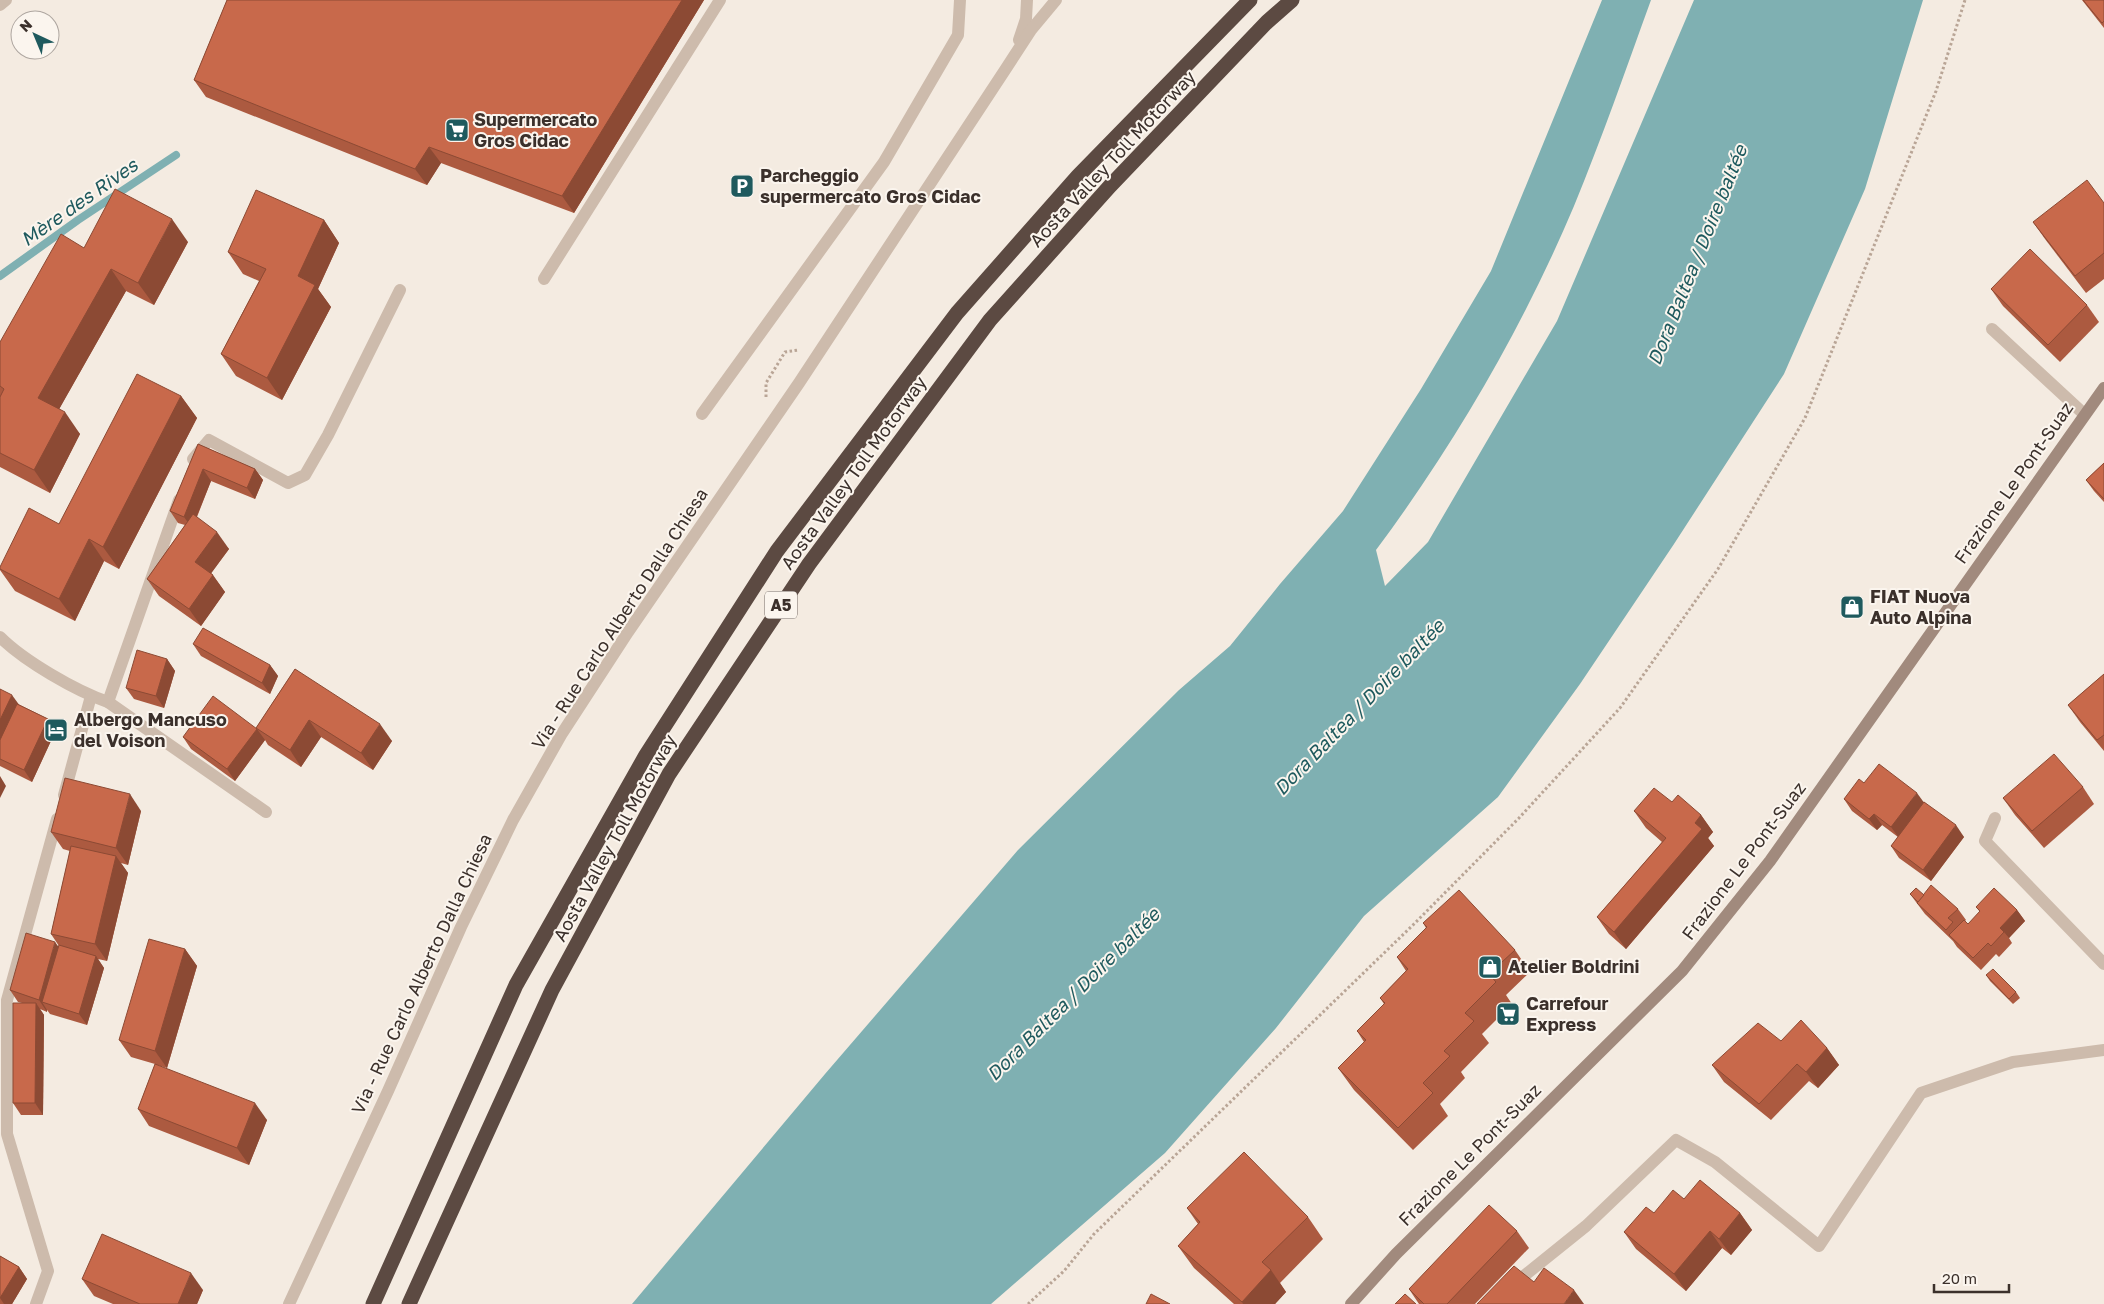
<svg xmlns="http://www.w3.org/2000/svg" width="2104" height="1304" font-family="'Golos Text',sans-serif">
	<rect width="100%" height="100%" fill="#f4ebe1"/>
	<!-- water -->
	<path fill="#7fb0b2" d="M1602 0H1651C1626 69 1602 138 1574 206 1523 327 1455 444 1376 550L1385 586 1428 542 1557 321 1694 0H1923L1865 189 1784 374 1674 544 1580 684 1498 797 1364 916 1276 1028 1165 1153 991 1304H632L825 1074 1018 850 1179 690 1230 646 1280 584 1343 511 1421 389 1491 271Z"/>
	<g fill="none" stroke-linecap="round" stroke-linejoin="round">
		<!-- stream -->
		<polyline stroke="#7fb0b2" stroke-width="8" points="0,276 78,220 176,155"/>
		<!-- path -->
		<g stroke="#b9a596" stroke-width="3" stroke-dasharray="2.5 2.5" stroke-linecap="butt">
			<polyline points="766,397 766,383 785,352 798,350"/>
			<polyline points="1028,1304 1064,1271 1094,1234 1414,924 1519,818 1620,708 1718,569 1805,418 1936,91 1965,0"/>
		</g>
		<!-- lane -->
		<g stroke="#cdbbac" stroke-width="12">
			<polyline points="0,5 6,0"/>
			<polyline points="544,279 720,0"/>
			<polyline points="1992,329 2084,414"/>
			<polyline points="702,414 884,162 958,35 960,0"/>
			<polyline points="193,459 209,440 288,483 305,475 328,435 400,290"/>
			<path d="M0 637C24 661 76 691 108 702L266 812"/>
			<polyline points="108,702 179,500"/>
			<polyline points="64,795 91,696"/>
			<polyline points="36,1304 48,1271 7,1134 7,1000 57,819"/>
		</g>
		<!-- street -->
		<g stroke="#cdbbac" stroke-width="12">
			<polyline points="1019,40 1026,19 1027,0"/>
			<polyline points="1995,818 1985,841 2104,964"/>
			<polyline points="289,1304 388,1091 461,927 513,820 561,735 628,632 799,383 1005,70 1031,30 1056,0"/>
			<polyline points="1494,1304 1504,1292 1586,1226 1676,1140 1715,1162 1819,1246 1921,1093 2013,1062 2104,1050"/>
		</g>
		<!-- secondary -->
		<polyline stroke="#a18a7d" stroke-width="12" points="1351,1304 1396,1254 1682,971 1770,861 2104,388"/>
		<!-- highway -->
		<g stroke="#5c4a42" stroke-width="15">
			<polyline points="373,1304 516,985 646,755 777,551 957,313 1078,176 1250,0"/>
			<polyline points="409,1304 552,990 669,774 809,564 990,320 1110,186 1267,22 1292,0"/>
		</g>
	</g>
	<!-- wall -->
	<g fill="#ac5a40">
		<polygon points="227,0 704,0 574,213 441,163 427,185 206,97 194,80"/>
		<polygon points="2082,0 2104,0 2104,28"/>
		<polygon points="2104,203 2104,279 2086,293 2045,239 2033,222"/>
		<polygon points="324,220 339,243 318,289 331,307 282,400 236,376 221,354 259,281 243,274 228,252"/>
		<polygon points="188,242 154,305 126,291 59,409 80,434 50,493 0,467 0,342 84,248"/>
		<polygon points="1991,289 2087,305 2099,322 2060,362 2003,306"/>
		<polygon points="181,396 197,418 119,569 104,561 75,621 15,591 0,570 0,567 59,524"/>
		<polygon points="198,444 255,469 263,480 255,499 211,481 197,517 229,549 211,573 225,592 201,626 159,596 147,579 185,525 178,523 170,511"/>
		<polygon points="2104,463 2104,502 2094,491 2086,480"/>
		<polygon points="193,644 270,665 278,676 270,694 201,656"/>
		<polygon points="167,659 175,671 164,708 134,699 126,688"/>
		<polygon points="295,669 392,741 373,770 321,737 301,767 268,745 265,740 235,781 191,749 183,737 256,728"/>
		<polygon points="2104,674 2104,751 2080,722 2068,705"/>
		<polygon points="0,689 18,704 48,719 56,730 32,782 0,766"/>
		<polygon points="1864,783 1924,802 1964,837 1931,881 1899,858 1891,846 1898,837 1882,825 1877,830 1852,811 1844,799"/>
		<polygon points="2083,787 2094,804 2044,848 2015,815 2003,798"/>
		<polygon points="1672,802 1701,815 1713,832 1708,838 1714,846 1626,949 1609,934 1597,917 1662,842 1646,828 1634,811"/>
		<polygon points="141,811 128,865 121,863 128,873 107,961 98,959 104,968 87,1025 50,1014 47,1010 47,1012 40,1009 44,1015 43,1115 21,1115 13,1103 22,1003 18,1002 10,990 59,946 51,934 70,851 63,849 51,832"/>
		<polygon points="1910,894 1924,895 1958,909 1966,920 1965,921 1968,924 1980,912 1976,907 2017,910 2025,921 2009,938 2012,943 1999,957 1996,954 1981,970 1957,947 1953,941 1925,914"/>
		<polygon points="1423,923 1515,950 1530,972 1506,995 1512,1004 1482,1034 1489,1043 1461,1072 1465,1078 1440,1104 1448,1116 1413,1150 1354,1090 1338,1068 1364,1042 1357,1031 1384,1004 1380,998 1406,971 1397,957 1426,928"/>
		<polygon points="185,949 197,966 167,1068 157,1065 267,1120 249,1165 149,1126 138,1109 155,1064 131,1057 119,1040"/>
		<polygon points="1986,975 2016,992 2020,998 2013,1004 1990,981"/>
		<polygon points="1781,1041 1827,1048 1839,1065 1818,1088 1809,1081 1771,1120 1724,1082 1712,1065"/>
		<polygon points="1684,1199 1740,1213 1752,1230 1731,1255 1722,1248 1686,1291 1636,1249 1624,1232 1654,1213"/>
		<polygon points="1187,1208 1308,1217 1323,1239 1280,1283 1286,1292 1275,1304 1234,1304 1194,1268 1178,1246 1198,1224"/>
		<polygon points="1517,1231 1529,1248 1475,1304 1419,1304 1409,1289"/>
		<polygon points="0,1256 19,1267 27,1279 12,1304 0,1304"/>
		<polygon points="82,1279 203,1290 197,1304 113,1304 94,1296"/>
	</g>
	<!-- shaded-wall -->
	<g fill="#8c4a34">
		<polygon points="682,0 704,0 574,213 562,196"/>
		<polygon points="429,147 441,163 427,185 415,169"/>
		<polygon points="172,219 188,242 154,305 138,283"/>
		<polygon points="324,220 339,243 318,289 331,307 282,400 267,378 298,276"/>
		<polygon points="111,269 126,291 53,420 38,398"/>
		<polygon points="181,396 197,418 119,569 103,547"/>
		<polygon points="65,412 80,434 50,493 34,470"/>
		<polygon points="203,469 211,481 192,528 184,517"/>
		<polygon points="255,469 263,480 255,499 247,488"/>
		<polygon points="217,532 229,549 207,579 195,562"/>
		<polygon points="89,539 104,561 75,621 59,599"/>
		<polygon points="213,575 225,592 201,626 189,609"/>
		<polygon points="167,659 175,671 164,708 156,696"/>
		<polygon points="270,665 278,676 270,694 262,683"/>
		<polygon points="12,695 20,706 0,749 0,720"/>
		<polygon points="48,719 56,730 32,782 24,770"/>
		<polygon points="309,720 321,737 301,767 290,750"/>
		<polygon points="380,724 392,741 373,770 361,753"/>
		<polygon points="257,729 265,740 235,781 227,769"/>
		<polygon points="0,776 6,786 0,798"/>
		<polygon points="1917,793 1925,804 1899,838 1891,827"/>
		<polygon points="130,794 141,811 128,865 116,848"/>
		<polygon points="1874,814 1882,825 1877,830 1869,819"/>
		<polygon points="1701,815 1713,832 1708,838 1714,846 1626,949 1614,932 1695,823"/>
		<polygon points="1956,825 1964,837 1931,881 1923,870"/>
		<polygon points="116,856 128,873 107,961 95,944"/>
		<polygon points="2017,910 2025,921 2009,938 2004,932 2000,928"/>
		<polygon points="55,942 63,953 42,1002 47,1010 47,1012 39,1000"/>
		<polygon points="185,949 197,966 167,1068 155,1051"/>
		<polygon points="96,956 104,968 87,1025 79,1014"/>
		<polygon points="36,1003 44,1015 43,1115 35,1103"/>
		<polygon points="1827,1048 1839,1065 1818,1088 1806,1072"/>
		<polygon points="255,1103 267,1120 249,1165 237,1148"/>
		<polygon points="1740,1213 1752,1230 1731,1255 1719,1239"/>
		<polygon points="1710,1231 1722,1248 1686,1291 1674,1274"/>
		<polygon points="19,1267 27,1279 12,1304 4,1304 0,1298"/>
		<polygon points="1271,1270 1286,1292 1275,1304 1243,1304 1242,1302"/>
		<polygon points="191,1273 203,1290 197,1304 178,1304"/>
		<polygon points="1574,1290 1584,1304 1564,1304"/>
	</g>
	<!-- building -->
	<g fill="#c8694b" stroke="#8c4a34">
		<polygon points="227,0 682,0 562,196 429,147 415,169 194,80"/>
		<polygon points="2083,0 2104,0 2104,21 2102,23"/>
		<polygon points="2087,180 2104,203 2104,253 2075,276 2033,222"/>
		<polygon points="115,189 172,219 138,283 111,269 38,398 65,412 34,470 0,453 0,397 4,389 0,386 0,342 61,234 84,248"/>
		<polygon points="256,190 324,220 298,276 315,285 267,378 221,354 266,269 228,252"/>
		<polygon points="2030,249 2087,305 2048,345 1991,289"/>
		<polygon points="137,374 181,396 103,547 89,539 59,599 0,569 0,567 29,508 59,524"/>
		<polygon points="198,444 255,469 247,488 203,469 184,517 170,511"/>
		<polygon points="2104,463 2104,499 2086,480"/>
		<polygon points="193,514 217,532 195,562 213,575 189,609 147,579"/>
		<polygon points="203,628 270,665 262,683 193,644"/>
		<polygon points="137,650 167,659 156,696 126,688"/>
		<polygon points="295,669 380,724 361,753 309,720 290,750 256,728"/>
		<polygon points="2104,674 2104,735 2097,740 2068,705"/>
		<polygon points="0,689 12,695 0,720"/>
		<polygon points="213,696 257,729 227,769 183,737"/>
		<polygon points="17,704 48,719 24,770 0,759 0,740"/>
		<polygon points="2054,754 2083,787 2032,831 2003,798"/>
		<polygon points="1879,764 1917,793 1891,827 1874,814 1869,819 1844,799 1859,779 1864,783"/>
		<polygon points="65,778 130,794 116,848 51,832"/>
		<polygon points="1654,788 1672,802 1678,795 1701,815 1695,823 1702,829 1614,932 1597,917 1666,838 1634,811"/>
		<polygon points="1924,802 1956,825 1923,870 1891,846"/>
		<polygon points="71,846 116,856 95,944 51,934"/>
		<polygon points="1931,885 1958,909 1948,918 1953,922 1946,930 1917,903"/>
		<polygon points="1916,888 1924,895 1918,902 1910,894"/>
		<polygon points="1994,888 2017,910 2000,928 2004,932 1991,946 1988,943 1973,958 1949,935 1964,920 1968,924 1980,911 1976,907"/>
		<polygon points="1459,890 1515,950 1489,974 1496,982 1465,1013 1474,1021 1444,1051 1450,1056 1423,1083 1433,1093 1398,1128 1338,1068 1366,1040 1357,1031 1385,1003 1380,998 1408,969 1397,957 1427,927 1423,923"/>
		<polygon points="26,933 55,942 39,1000 10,990"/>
		<polygon points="149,939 185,949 155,1051 119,1040"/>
		<polygon points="59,945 96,956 79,1014 42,1002"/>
		<polygon points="1993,969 2016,992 2009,999 1986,975"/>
		<polygon points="13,1003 36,1003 35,1103 13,1103"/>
		<polygon points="1801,1020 1827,1048 1806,1072 1797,1064 1759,1104 1712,1065 1758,1023 1781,1041"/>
		<polygon points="155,1064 255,1103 237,1148 138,1109"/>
		<polygon points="1244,1152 1308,1217 1262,1262 1271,1270 1242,1302 1178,1246 1200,1222 1187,1208"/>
		<polygon points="1700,1180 1740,1213 1719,1239 1710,1231 1674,1274 1624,1232 1646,1207 1654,1213 1673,1190 1684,1199"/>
		<polygon points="1489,1205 1517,1231 1447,1304 1424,1304 1409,1289"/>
		<polygon points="102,1234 191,1273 178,1304 140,1304 82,1279"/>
		<polygon points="0,1256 19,1267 0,1298"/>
		<polygon points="1514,1266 1534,1282 1544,1268 1574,1290 1564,1304 1477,1304"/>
		<polygon points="1151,1294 1170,1304 1146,1304"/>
		<polygon points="1405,1294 1416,1304 1395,1304"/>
	</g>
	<!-- icons -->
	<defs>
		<g id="supermarket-square" transform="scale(1.25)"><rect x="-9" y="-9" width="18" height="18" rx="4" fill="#1f5a5e" stroke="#fbf5ee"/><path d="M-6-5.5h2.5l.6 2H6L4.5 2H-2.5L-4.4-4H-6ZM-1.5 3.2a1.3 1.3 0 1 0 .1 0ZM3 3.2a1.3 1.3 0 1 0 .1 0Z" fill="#fff"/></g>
		<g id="parking-square" transform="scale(1.25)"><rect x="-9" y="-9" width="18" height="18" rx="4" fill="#1f5a5e" stroke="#fbf5ee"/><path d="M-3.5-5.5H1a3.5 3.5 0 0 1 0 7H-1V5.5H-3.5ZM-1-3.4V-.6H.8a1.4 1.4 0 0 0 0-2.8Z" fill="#fff"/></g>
		<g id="shop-square" transform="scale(1.25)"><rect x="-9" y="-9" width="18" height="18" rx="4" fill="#1f5a5e" stroke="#fbf5ee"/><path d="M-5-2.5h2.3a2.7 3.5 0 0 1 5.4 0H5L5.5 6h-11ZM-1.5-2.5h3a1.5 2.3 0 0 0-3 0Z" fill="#fff"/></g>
		<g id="hotel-square" transform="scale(1.25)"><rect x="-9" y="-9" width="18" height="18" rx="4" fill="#1f5a5e" stroke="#fbf5ee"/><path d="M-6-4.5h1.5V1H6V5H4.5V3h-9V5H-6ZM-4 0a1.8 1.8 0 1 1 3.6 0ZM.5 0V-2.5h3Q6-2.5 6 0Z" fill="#fff"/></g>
	</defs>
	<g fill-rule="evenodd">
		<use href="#supermarket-square" x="457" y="130"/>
		<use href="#parking-square" x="742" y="186"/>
		<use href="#shop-square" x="1852" y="607"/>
		<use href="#hotel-square" x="56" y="730"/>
		<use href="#shop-square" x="1490" y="967"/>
		<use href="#supermarket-square" x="1508" y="1014"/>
	</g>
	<g text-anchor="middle" stroke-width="4" stroke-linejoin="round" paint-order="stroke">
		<!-- shield labels -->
		<rect fill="#fbf5ee" stroke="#756b66" stroke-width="1" x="765" y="591.5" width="32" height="27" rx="4"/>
		<g font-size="16" font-weight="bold" fill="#3b302b">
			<text x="781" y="611">A5</text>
		</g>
		<!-- poi labels -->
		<g font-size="18" font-weight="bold" fill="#3b302b" stroke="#fbf5ee" text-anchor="start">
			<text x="474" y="126">Supermercato<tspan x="474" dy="21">Gros Cidac</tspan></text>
			<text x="760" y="182">Parcheggio<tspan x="760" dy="21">supermercato Gros Cidac</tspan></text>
			<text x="1870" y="603">FIAT Nuova<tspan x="1870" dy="21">Auto Alpina</tspan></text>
			<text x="74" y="726">Albergo Mancuso<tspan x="74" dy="21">del Voison</tspan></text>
			<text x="1508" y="973">Atelier Boldrini</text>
			<text x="1526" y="1010">Carrefour<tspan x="1526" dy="21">Express</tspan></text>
		</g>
		<!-- street labels -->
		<g font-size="18" fill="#3b302b" stroke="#fbf5ee">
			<text transform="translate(1113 159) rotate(-47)" y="6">Aosta Valley Toll Motorway</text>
			<text transform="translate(854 473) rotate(-54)" y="6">Aosta Valley Toll Motorway</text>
			<text transform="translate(2014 483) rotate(-55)" y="6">Frazione Le Pont-Suaz</text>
			<text transform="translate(620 619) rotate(-57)" y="6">Via - Rue Carlo Alberto Dalla Chiesa</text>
			<text transform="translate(615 838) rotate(-61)" y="6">Aosta Valley Toll Motorway</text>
			<text transform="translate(1744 861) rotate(-53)" y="6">Frazione Le Pont-Suaz</text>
			<text transform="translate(422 974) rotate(-65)" y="6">Via - Rue Carlo Alberto Dalla Chiesa</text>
			<text transform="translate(1470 1155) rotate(-45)" y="6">Frazione Le Pont-Suaz</text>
		</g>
		<!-- water labels -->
		<g font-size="19" font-style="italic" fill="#1f5a5e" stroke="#fbf5ee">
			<text transform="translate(79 202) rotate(-35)" y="7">Mère des Rives</text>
			<text transform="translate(1697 255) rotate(-68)" y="7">Dora Baltea / Doire baltée</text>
			<text transform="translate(1359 707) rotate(-46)" y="7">Dora Baltea / Doire baltée</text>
			<text transform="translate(1073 994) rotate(-45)" y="7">Dora Baltea / Doire baltée</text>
		</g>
	</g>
	<!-- north arrow -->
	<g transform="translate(35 35) rotate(316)"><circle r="24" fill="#fbf5ee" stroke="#aea6a0"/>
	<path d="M0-4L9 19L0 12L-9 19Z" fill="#1f5a5e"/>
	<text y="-8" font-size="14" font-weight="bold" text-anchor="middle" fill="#3b302b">N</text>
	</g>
	<!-- scale -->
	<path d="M1934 1284v8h75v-8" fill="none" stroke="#3b302b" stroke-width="2.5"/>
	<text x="1942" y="1284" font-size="15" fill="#3b302b" stroke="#fbf5ee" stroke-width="4" paint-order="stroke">20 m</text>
</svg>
